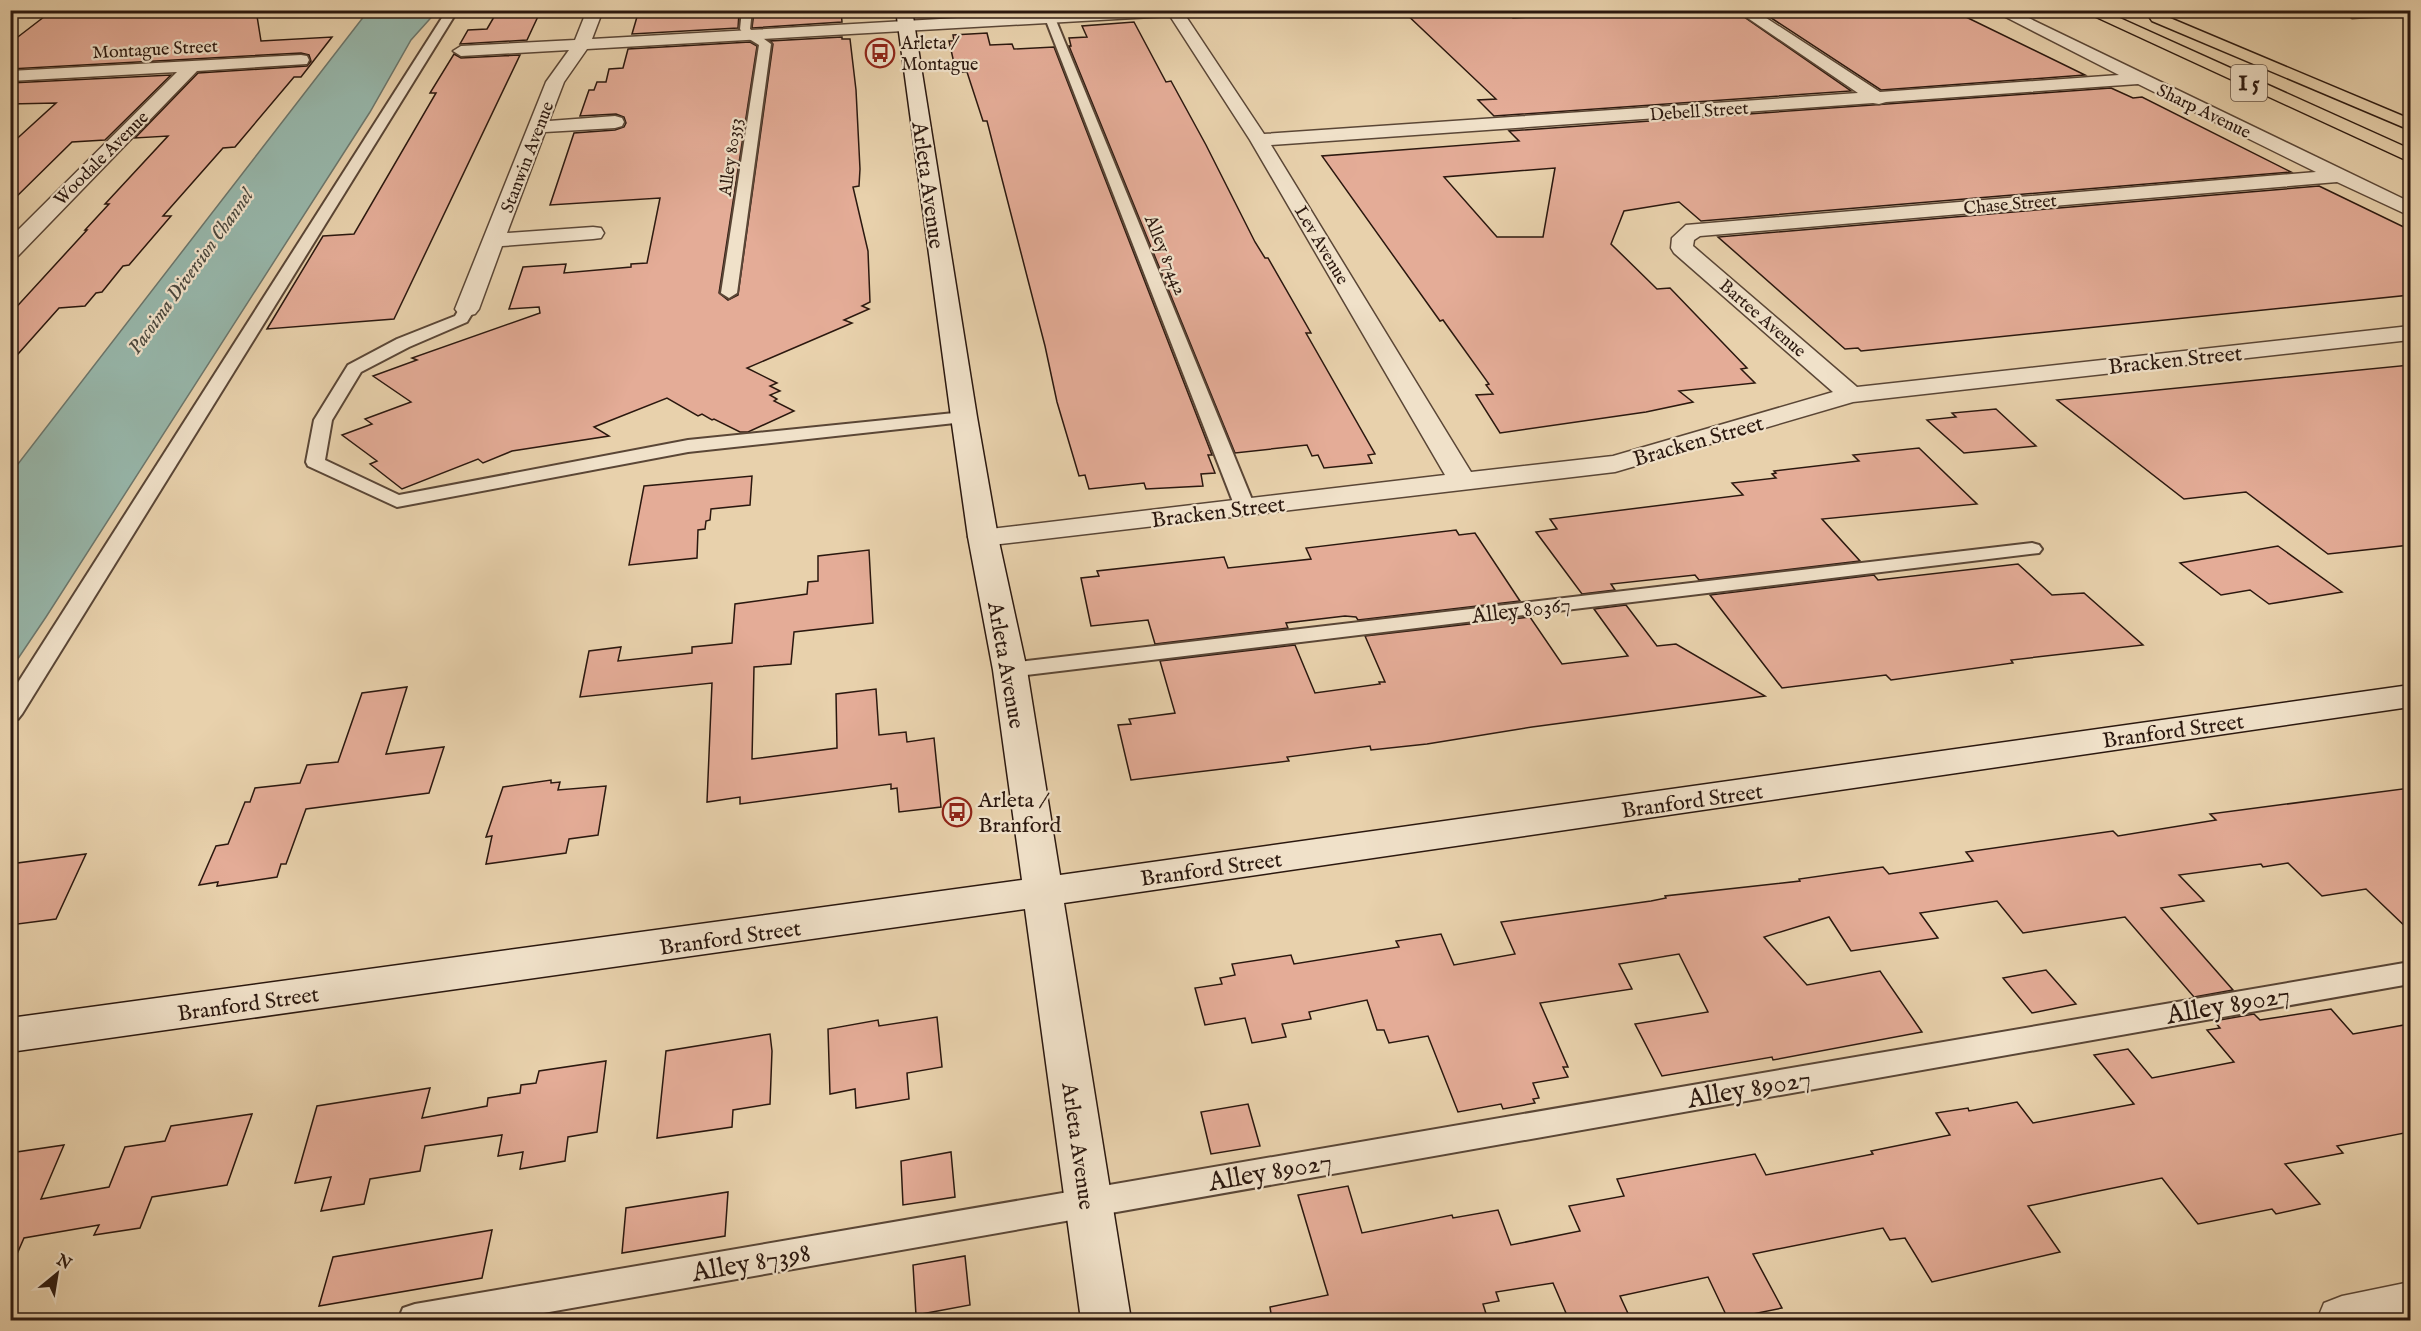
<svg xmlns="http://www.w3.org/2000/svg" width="2421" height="1331" font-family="'IM FELL English',serif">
	<rect width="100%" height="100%" fill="#e8d1ac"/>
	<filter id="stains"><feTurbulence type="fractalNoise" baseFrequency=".00333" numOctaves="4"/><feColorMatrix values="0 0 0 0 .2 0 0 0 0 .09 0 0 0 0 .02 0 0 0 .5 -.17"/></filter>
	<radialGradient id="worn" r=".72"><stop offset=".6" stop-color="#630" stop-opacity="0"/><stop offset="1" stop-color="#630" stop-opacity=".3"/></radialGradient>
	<!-- water -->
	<polygon fill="#97b7ab" stroke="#6c776d" stroke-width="1.5" points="368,11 437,11 411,40 370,112 46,617 11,669 11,473"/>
	<!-- building -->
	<g fill="#e4ac97" stroke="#2b180f" stroke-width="1.5" fill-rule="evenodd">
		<polygon points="53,10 256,10 261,41 332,37 301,77 294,77 235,147 223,148 163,216 171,216 129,265 123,266 102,292 96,293 85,306 59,308 10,363 10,314 87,230 85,230 109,204 105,204 168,136 135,138 198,73 307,66 311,61 309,55 301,53 10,69 10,43"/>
		<polygon points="498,10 541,10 527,40 460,44 468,30 487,29"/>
		<polygon points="639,10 736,10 736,13 739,13 738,28 632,34"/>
		<polygon points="777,10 841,10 842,22 752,28 754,12"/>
		<polygon points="1402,10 1504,10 1513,18 1644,10 1734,10 1851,91 1494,116 1478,100 1496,99"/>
		<polygon points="1759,10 1920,10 1928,15 1953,13 1966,17 2085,75 1881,90"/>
		<polygon points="1134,22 1166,82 1171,81 1206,145 1255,242 1265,258 1268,258 1311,333 1306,333 1375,454 1368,455 1372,463 1324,468 1318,455 1312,456 1307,445 1235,453 1069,46 1071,46 1069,38 1087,37 1082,26"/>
		<polygon points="987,33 990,45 1012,44 1014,49 1054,47 1212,455 1208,455 1215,473 1201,474 1203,486 1146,489 1144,483 1089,489 1085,475 1079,476 1057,402 1045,346 987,121 983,121 967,72 956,72 949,41 954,41 953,35"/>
		<polygon points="842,37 842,39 850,39 856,90 860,169 859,186 853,187 868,251 870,302 862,306 869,309 844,320 852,323 747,368 777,383 770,386 780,391 770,395 777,399 774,401 794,411 748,432 740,432 714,419 712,420 702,414 698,416 667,398 594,427 609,436 512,451 483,463 478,459 402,489 370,464 377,461 342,435 372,424 365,419 411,402 373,376 417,360 412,358 540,313 539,307 509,309 523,267 566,264 564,273 631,267 631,264 647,263 660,198 550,205 574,133 615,130 624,127 626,123 624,117 616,114 580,116 589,90 594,90 597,82 606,82 609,69 623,68 628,49 750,42 757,46 719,293 728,300 738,295 773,44 770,41"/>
		<polygon points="454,54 461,58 520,55 394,319 267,329 323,236 354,234 436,93 430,93"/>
		<polygon points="171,75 105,140 72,142 10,203 10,145 56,103 10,104 10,83"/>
		<path d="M2111 88 2133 98 2142 97 2291 172 1701 221 1679 202 1624 211 1611 244 1657 289 1670 288 1747 368 1741 369 1755 383 1679 391 1693 402 1646 412 1500 433 1476 395 1493 394 1486 385 1489 384 1443 320 1440 321 1322 156 1519 141 1509 131ZM1555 168 1543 237H1497L1444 177Z"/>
		<polygon points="2319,186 2410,230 2410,295 1861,351 1858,348 1845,349 1718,237"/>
		<polygon points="2410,365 2410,545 2328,554 2246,492 2184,499 2057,400"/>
		<polygon points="1996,409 2036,446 1964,453 1927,420 1956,417 1952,413"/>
		<polygon points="1919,448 1977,504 1822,519 1860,561 1699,580 1695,575 1611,584 1615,590 1582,594 1536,532 1557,529 1550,519 1743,495 1732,483 1776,478 1772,474 1776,473 1774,471 1859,461 1853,455"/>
		<polygon points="752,476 750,505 711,509 710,520 706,521 705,529 698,530 697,558 629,565 644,486"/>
		<polygon points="1456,530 1459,535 1475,533 1520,601 1358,620 1356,617 1345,616 1286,623 1288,628 1155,644 1148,620 1091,626 1081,578 1099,576 1097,571 1224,557 1228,568 1311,559 1306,548"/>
		<polygon points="2278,546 2342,592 2269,604 2250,590 2221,595 2180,563"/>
		<polygon points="869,550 873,623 794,632 791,664 754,667 752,759 837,748 836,694 876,689 879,735 906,732 907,742 934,738 941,807 899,812 897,788 891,789 891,784 740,804 740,797 707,802 712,683 580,697 589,651 621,647 618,661 692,653 692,647 732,643 735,604 807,594 808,582 818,581 818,556"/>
		<polygon points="2018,564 2052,595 2084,593 2143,645 2011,660 2013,663 1891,680 1886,675 1782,688 1710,595 1874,575 1878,580"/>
		<polygon points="1626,605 1657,646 1676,644 1765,696 1532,727 1427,744 1371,750 1370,746 1287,757 1289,761 1131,780 1118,725 1131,724 1129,719 1175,713 1160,661 1295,645 1315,693 1380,684 1379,682 1385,682 1365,636 1530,617 1562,664 1628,656 1594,609"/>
		<polygon points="407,687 386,754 444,747 429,793 306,809 286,864 281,864 277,877 217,886 218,882 199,885 216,846 228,844 245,802 250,802 255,788 300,783 307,765 338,762 362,693"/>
		<polygon points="551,780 551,783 560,782 558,790 606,786 598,835 569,839 566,853 486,864 492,836 486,837 503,787"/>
		<polygon points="2410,788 2410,931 2366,889 2322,896 2288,863 2263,867 2261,864 2179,875 2204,901 2161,908 2233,990 2194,997 2125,917 2023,933 1997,901 1920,913 1938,938 1851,951 1829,917 1764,937 1807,985 1880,971 1922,1032 1773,1060 1772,1057 1662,1076 1635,1024 1708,1012 1679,954 1619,964 1632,989 1540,1003 1568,1067 1563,1067 1568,1077 1533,1083 1539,1098 1533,1099 1535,1103 1503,1109 1501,1104 1458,1112 1428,1036 1389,1043 1384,1030 1377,1030 1367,1000 1309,1012 1311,1019 1282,1024 1286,1037 1252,1043 1245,1018 1205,1025 1195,988 1222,984 1220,978 1235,975 1232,964 1291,955 1294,964 1399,947 1396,941 1441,934 1454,965 1515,954 1501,922 1651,901 1666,898 1665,896 1800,881 1799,879 1883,867 1889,874 1973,861 1966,852 2113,831 2118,836 2216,820 2210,814"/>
		<polygon points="86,854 56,919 10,925 10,864"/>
		<polygon points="2046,970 2076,1004 2032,1013 2003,978"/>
		<polygon points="2331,1009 2353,1034 2410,1024 2410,1132 2337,1146 2343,1153 2285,1164 2320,1204 2276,1214 2272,1209 2198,1224 2162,1178 2084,1194 2028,1206 2060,1252 1932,1282 1905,1238 1890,1240 1883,1228 1753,1254 1782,1308 1728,1319 1708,1277 1620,1296 1631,1320 1569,1320 1553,1283 1496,1292 1499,1301 1483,1304 1488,1320 1272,1320 1270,1307 1328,1295 1298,1195 1348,1186 1362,1233 1452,1215 1453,1218 1498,1210 1511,1245 1580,1231 1569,1206 1624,1196 1617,1179 1755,1154 1766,1175 1873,1154 1871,1151 1950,1135 1936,1113 1968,1108 1969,1111 2017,1102 2033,1123 2134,1104 2094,1055 2128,1049 2152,1078 2234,1062 2207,1030 2220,1028 2214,1021 2254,1014 2260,1020"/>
		<polygon points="937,1017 942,1067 907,1073 909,1099 856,1108 855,1089 830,1094 828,1029 878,1020 879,1026"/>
		<polygon points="770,1034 772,1051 770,1104 733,1110 732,1127 657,1138 666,1051"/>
		<polygon points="606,1061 597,1132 568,1137 565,1161 520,1169 523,1152 498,1156 502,1135 425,1146 420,1171 370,1179 364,1204 321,1211 331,1177 295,1183 317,1106 430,1088 422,1118 487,1106 488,1098 520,1093 521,1085 536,1083 539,1071"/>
		<polygon points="1248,1104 1260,1146 1211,1154 1201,1112"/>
		<polygon points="252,1114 227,1185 152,1197 140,1228 94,1235 99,1225 24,1238 10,1270 10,1153 64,1145 41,1199 109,1187 125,1147 165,1141 171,1126"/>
		<polygon points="951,1152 955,1197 903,1205 901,1161"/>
		<polygon points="728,1192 725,1236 622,1253 626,1208"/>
		<polygon points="492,1230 482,1278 319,1306 333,1257"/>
		<polygon points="965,1256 970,1305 916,1315 913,1265"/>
	</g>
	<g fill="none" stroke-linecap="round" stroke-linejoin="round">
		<!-- service casing -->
		<g stroke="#5a4636" stroke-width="4">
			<g id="service">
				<polygon points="447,10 458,10 22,714 18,719 10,721 10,695"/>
				<polygon points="742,10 752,10 750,29 771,44 737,293 729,298 721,293 759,45 746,37 740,29"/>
				<polygon points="1050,15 1055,18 1255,507 1252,511 1238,511 1235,507 1045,18"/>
				<polygon points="467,304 475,309 467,322 409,347 361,372 332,420 325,460 399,495 688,440 964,412 970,413 973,417 970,421 964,422 688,452 397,507 308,466 306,462 314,420 348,365 397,339 455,316 461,306"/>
				<polygon points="2032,543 2039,545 2042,549 2039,553 1010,677 1002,675 999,670 1002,665 1010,663"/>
				<polygon points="2410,962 2410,984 504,1320 398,1320 403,1308 415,1304"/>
			</g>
		</g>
		<!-- minor casing -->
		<g stroke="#5a4636" stroke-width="3">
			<g id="minor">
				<path d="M587 10H603L592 39 1098 10H1197L1195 13 1185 15 1264 134 1858 93 1736 10H1754L1880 92 2119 75 1992 10H2012L2410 202V216L2337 182 1700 236 1694 240 1693 246 1857 387 2410 326V340L1853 402 1615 472 983 546 973 543 968 537 973 531 1445 475 1250 140 1170 16 587 49 564 82 549 121 615 116 622 118 624 122 622 126 615 128 545 132 507 233 593 227 601 228 604 233 601 238 593 239 502 246 479 309 475 314 467 316 459 314 455 309 546 82 569 50 461 56 453 51 461 46 575 40ZM2138 84 2316 172 1686 225 1672 238 1671 248 1674 253 1833 392 1613 456 1471 472 1271 145 1873 103 1879 104 1886 102Z"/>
				<polygon points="2356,10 2410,10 2410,14 2352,18 2349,15"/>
				<polygon points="301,55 307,56 309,60 307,64 197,71 18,256 10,257 10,238 177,72 10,81 10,71"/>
				<polygon points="2410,1282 2410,1320 2317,1320 2324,1303 2342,1296"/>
			</g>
		</g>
		<!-- secondary casing -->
		<g stroke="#2b180f" stroke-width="3">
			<polygon id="secondary" points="896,10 912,10 977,417 998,537 1027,670 1060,875 2410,685 2410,707 1064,903 1131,1320 1081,1320 1025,909 10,1052 10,1018 1022,880 993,670 968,537 951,417"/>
		</g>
		<!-- motorway casing -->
		<g stroke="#2b180f" stroke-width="3">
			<g id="motorway">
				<polygon points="2081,10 2102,10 2410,149 2410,162"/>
				<polygon points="2158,13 2410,119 2410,130 2152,21 2150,18"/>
			</g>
		</g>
		<!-- service -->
		<use href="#service" fill="#f0e1c9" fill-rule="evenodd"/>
		<!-- minor -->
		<use href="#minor" fill="#f0e1c9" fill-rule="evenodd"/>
		<!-- secondary -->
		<use href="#secondary" fill="#f0e1c9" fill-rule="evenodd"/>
		<!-- motorway -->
		<use href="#motorway" fill="#e8d1ac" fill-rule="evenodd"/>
	</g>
	<!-- icons -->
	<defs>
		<g id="bus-ring" transform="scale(1.5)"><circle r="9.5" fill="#f0e1c9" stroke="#8f2418" stroke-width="1.5"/><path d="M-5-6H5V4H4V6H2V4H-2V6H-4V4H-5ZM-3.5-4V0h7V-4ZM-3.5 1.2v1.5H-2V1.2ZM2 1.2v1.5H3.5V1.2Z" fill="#8f2418"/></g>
	</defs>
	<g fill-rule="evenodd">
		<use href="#bus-ring" x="880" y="53"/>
		<use href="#bus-ring" x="957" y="812"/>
	</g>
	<g text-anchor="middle" stroke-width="4.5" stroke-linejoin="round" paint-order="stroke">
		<!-- far-poi labels -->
		<g font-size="18" fill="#2b180f" stroke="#f0e1c9" text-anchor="start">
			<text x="901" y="49">Arleta /<tspan x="901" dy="21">Montague</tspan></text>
		</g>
		<!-- far-street labels -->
		<g font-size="18" fill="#2b180f" stroke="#f0e1c9">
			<text transform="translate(155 49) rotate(-3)" y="6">Montague Street</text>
			<text transform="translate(1699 111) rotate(-4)" y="6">Debell Street</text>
			<text transform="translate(2204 111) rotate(26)" y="6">Sharp Avenue</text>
			<text transform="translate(527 157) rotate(-69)" y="6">Stanwin Avenue</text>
			<text transform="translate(730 157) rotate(-82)" y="6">Alley 80353</text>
			<text transform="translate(101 158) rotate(-45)" y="6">Woodale Avenue</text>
			<text transform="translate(2010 204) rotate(-5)" y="6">Chase Street</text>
			<text transform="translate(1322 245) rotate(59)" y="6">Lev Avenue</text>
			<text transform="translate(1166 255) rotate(68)" y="6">Alley 87442</text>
			<text transform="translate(1763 318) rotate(41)" y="6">Bartee Avenue</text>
		</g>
		<!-- far-water labels -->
		<g font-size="20" font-style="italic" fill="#4b483e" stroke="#f0e1c9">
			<text transform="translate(190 271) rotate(-54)" y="7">Pacoima Diversion Channel</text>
		</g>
		<!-- shield labels -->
		<rect fill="#f0e1c9" stroke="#665447" stroke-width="1.5" x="2231" y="65" width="36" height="36" rx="4.5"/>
		<g font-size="21" font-weight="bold" fill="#2b180f">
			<text x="2249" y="90">I 5</text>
		</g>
		<!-- street labels -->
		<g font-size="22" fill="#2b180f" stroke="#f0e1c9">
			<text transform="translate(929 185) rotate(82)" y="8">Arleta Avenue</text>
			<text transform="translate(2175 359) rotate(-6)" y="8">Bracken Street</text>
			<text transform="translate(1698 440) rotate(-16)" y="8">Bracken Street</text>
			<text transform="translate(1218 511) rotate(-7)" y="8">Bracken Street</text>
			<text transform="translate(1521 609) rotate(-7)" y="8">Alley 80367</text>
			<text transform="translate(1007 665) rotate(80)" y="8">Arleta Avenue</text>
			<text transform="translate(2173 730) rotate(-8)" y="8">Branford Street</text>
			<text transform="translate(1692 800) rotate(-8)" y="8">Branford Street</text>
			<text transform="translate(1211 868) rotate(-8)" y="8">Branford Street</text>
			<text transform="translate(730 937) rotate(-8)" y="8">Branford Street</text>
			<text transform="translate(248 1003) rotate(-8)" y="8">Branford Street</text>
			<text transform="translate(1079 1146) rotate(82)" y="8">Arleta Avenue</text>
		</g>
		<!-- poi labels -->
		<g font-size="22" fill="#2b180f" stroke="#f0e1c9" text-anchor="start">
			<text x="978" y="807">Arleta /<tspan x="978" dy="25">Branford</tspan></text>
		</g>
		<!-- near-street labels -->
		<g font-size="27" fill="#2b180f" stroke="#f0e1c9">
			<text transform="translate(2228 1004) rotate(-10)" y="9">Alley 89027</text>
			<text transform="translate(1749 1088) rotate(-10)" y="9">Alley 89027</text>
			<text transform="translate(1270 1171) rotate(-10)" y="9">Alley 89027</text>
			<text transform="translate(751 1262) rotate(-10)" y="9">Alley 87398</text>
		</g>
	</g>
	<!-- margin -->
	<rect width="2421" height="1331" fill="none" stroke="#e8d1ac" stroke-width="36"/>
	<rect x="12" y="12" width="2397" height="1307" fill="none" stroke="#2b180f" stroke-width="3"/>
	<rect x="18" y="18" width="2385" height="1295" fill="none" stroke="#2b180f" stroke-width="1.5"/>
	<!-- north arrow -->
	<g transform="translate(57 1274) rotate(30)" stroke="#f0e1c9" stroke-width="4.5" paint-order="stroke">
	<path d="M0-4.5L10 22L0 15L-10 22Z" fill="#2b180f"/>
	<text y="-9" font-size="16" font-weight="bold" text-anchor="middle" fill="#2b180f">N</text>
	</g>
	<rect width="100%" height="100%" filter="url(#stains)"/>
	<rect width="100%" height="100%" fill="url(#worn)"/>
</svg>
